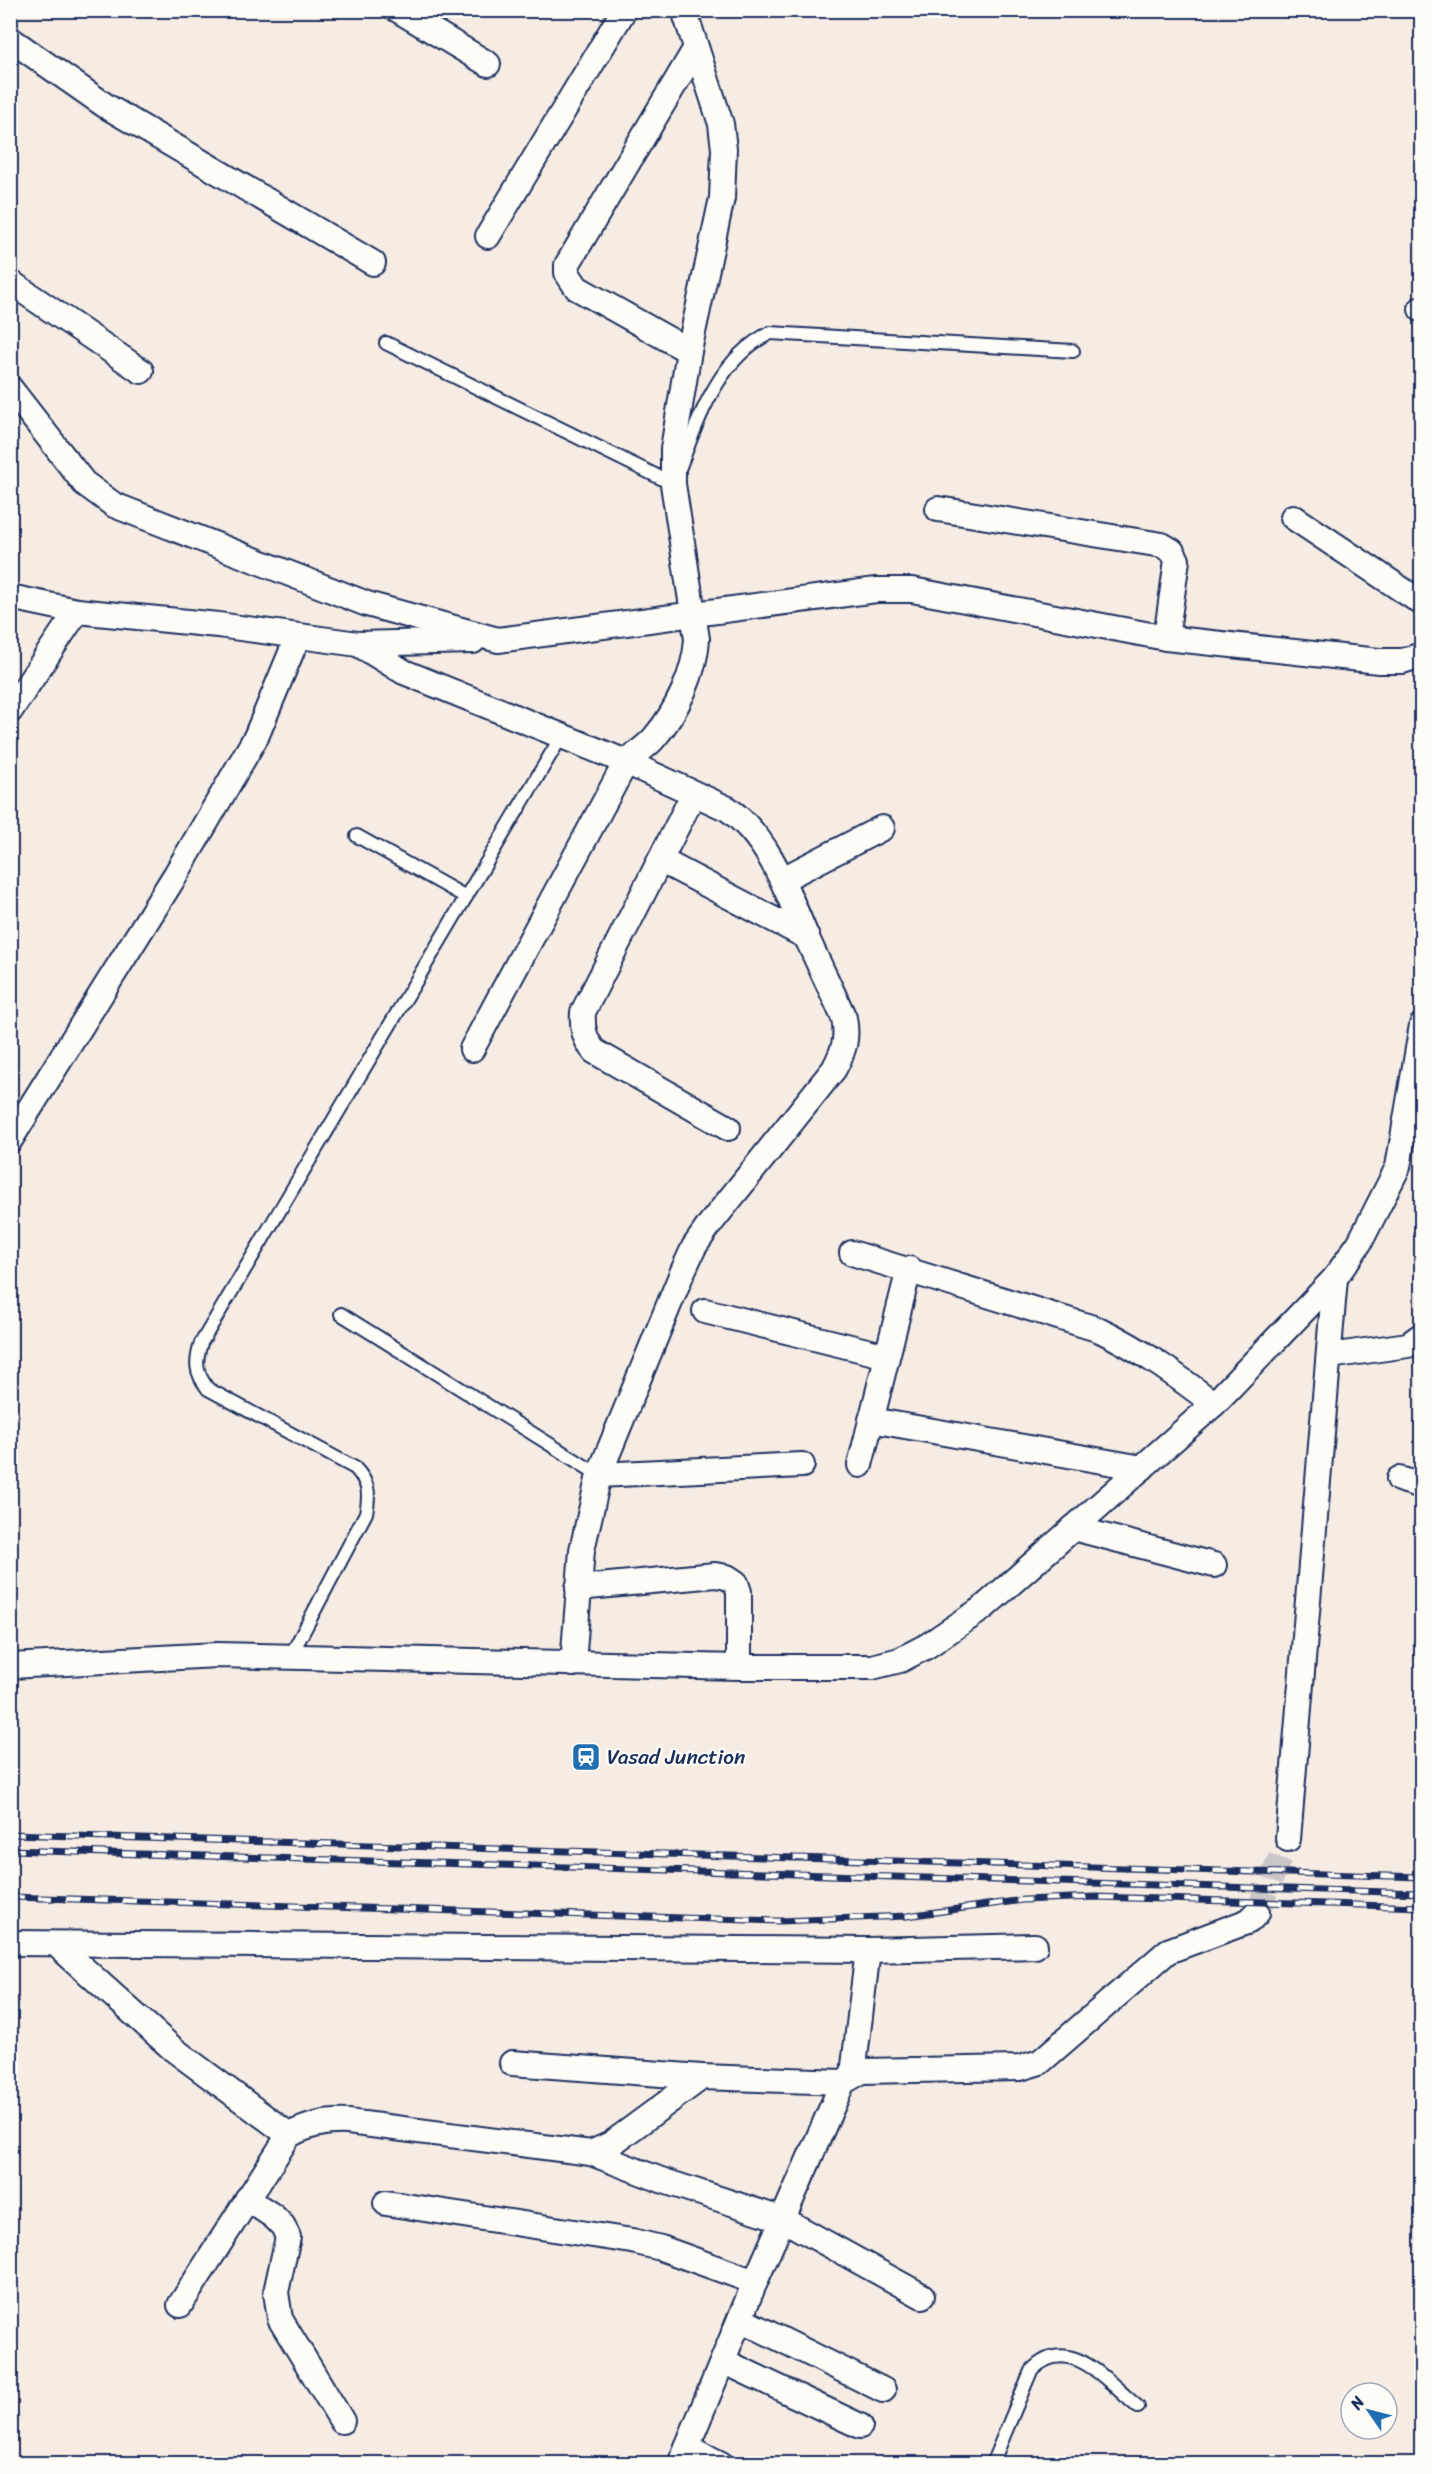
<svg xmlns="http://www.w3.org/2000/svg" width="1432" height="2474" font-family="Sriracha,sans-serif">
	<rect width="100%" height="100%" fill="#f7ece3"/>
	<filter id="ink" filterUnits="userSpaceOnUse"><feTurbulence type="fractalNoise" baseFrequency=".0167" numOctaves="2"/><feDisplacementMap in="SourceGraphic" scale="12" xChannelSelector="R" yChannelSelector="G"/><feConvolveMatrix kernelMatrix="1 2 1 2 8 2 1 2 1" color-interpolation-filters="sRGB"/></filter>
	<g filter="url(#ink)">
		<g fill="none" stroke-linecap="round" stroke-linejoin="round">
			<!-- street-tunnel -->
			<polyline stroke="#cbc6c8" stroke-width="24" stroke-dasharray="24 12" stroke-linecap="butt" points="1257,1913 1288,1839"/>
			<!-- lane casing -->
			<g stroke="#1b2f5e" stroke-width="16">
				<g id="lane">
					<path d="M386 343 673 484C696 429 713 361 770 333L1073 351"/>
					<polyline points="357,836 466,897"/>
					<polyline points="341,1314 599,1475"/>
					<path d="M290 1657 366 1513C370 1493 369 1483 355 1468L208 1389C195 1372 195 1363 201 1343L561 737"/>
					<path d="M992 2464 1031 2371C1069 2331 1107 2382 1138 2407"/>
				</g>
			</g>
			<!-- street casing -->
			<g stroke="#1b2f5e" stroke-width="28">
				<g id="street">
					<polyline points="398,10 488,64"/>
					<polyline points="10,39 106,106 373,263"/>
					<polyline points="488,236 624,10"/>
					<polyline points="10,282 141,371"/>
					<polyline points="1421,309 1422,309"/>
					<polyline points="689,351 577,288 567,273 567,265 696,48"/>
					<polyline points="10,388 84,483 114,505 367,604 498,640 876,590 912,590 1166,638 1379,661 1402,661 1422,655"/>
					<polyline points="938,509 1162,545 1172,551 1177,560 1166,638"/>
					<polyline points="1293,517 1422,603"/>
					<polyline points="10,597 77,611 218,625 358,644 473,641"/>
					<path d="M358 644 404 672 626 762 728 809C770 839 787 892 807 938 819 965 832 991 844 1018 848 1039 844 1050 834 1069L710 1224 694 1247 682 1273 599 1475 582 1550 573 1664"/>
					<polyline points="10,711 77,611"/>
					<path d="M693 795 583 1012C582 1028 584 1038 594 1051L728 1128"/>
					<polyline points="662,861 807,937"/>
					<polyline points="783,879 882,828"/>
					<path d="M472 1049 626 762C635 754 647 747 655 737 677 711 695 673 697 639L673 484V449L689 351 722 198 724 149 721 124 684 10"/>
					<polyline points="10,1140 176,874 256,737 298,636"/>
					<path d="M852 1253 1100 1330C1142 1350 1177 1376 1214 1404"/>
					<polyline points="705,1311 887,1356"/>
					<polyline points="1329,1356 1408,1345 1422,1335"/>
					<polyline points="871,1420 1142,1468"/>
					<polyline points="860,1465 909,1269"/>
					<polyline points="599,1475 802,1465"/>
					<polyline points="1399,1479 1422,1486"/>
					<polyline points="1073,1528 1214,1565"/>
					<polyline points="578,1588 715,1575 727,1577 736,1583 739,1592 739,1667"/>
					<polyline points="10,1666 217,1655 739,1667 872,1667 900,1660 927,1646 983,1608 1214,1404 1335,1278 1360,1242 1398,1167 1422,1025"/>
					<polyline points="1288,1839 1335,1278"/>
					<polyline points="10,1943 868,1950 1035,1946"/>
					<polyline points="56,1944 173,2049 289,2135"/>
					<polyline points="512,2063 702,2077 843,2082"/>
					<polyline points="853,2074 868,1950"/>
					<polyline points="591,2153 661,2180 784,2220 922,2296"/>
					<polyline points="247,2199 273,2216 283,2226 288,2237 276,2292 280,2319 342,2421"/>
					<polyline points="386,2203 632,2241 661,2248 755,2282"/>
					<path d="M180 2305 289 2135C309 2125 325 2121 348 2122L591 2153 611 2144 702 2077"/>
					<polyline points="740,2319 883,2390"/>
					<polyline points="723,2361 860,2426"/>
					<polyline points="687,2447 721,2464"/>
					<polyline points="680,2464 755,2282 843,2082 862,2071 1020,2068 1040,2062 1168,1951 1249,1921 1257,1913"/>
				</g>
			</g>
			<!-- lane -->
			<use href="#lane" stroke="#fdfcf7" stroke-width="12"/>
			<!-- street -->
			<use href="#street" stroke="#fdfcf7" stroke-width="24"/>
			<!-- rail casing -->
			<g stroke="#1b2f5e" stroke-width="7">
				<g id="rail">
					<polyline points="10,1834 1422,1877"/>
					<polyline points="10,1850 1422,1893"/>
					<polyline points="10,1897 780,1921 907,1916 1023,1900 1096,1897 1422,1907"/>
				</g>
			</g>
			<!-- rail -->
			<use href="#rail" stroke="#fdfcf7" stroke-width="4.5" stroke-dasharray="14" stroke-linecap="butt"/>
		</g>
	</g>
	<!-- icons -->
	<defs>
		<g id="station-square" transform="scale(1.5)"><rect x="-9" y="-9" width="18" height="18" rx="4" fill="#1f6fb2" stroke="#fdfcf7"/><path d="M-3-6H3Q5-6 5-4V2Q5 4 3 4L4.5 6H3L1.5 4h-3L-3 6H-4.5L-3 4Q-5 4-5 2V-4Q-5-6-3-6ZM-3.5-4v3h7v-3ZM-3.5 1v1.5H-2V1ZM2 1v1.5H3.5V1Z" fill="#fff"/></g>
	</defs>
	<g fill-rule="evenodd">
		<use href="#station-square" x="586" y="1757"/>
	</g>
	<g text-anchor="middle" stroke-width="4.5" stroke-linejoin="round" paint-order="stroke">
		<!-- poi labels -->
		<g font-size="21" fill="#1b2f5e" stroke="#fdfcf7" text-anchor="start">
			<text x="607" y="1764">Vasad Junction</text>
		</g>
	</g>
	<!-- margin -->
	<rect width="1432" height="2474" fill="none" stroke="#fdfcf7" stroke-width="36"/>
	<rect x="18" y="18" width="1396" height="2438" fill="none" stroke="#1b2f5e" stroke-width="2" filter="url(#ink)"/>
	<!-- north arrow -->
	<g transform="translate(1369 2411) rotate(305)"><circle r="28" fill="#fdfcf7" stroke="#a3aaba" stroke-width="1.5"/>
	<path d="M0-4.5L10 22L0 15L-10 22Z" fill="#1f6fb2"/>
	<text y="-9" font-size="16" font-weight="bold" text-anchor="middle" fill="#1b2f5e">N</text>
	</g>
</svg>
